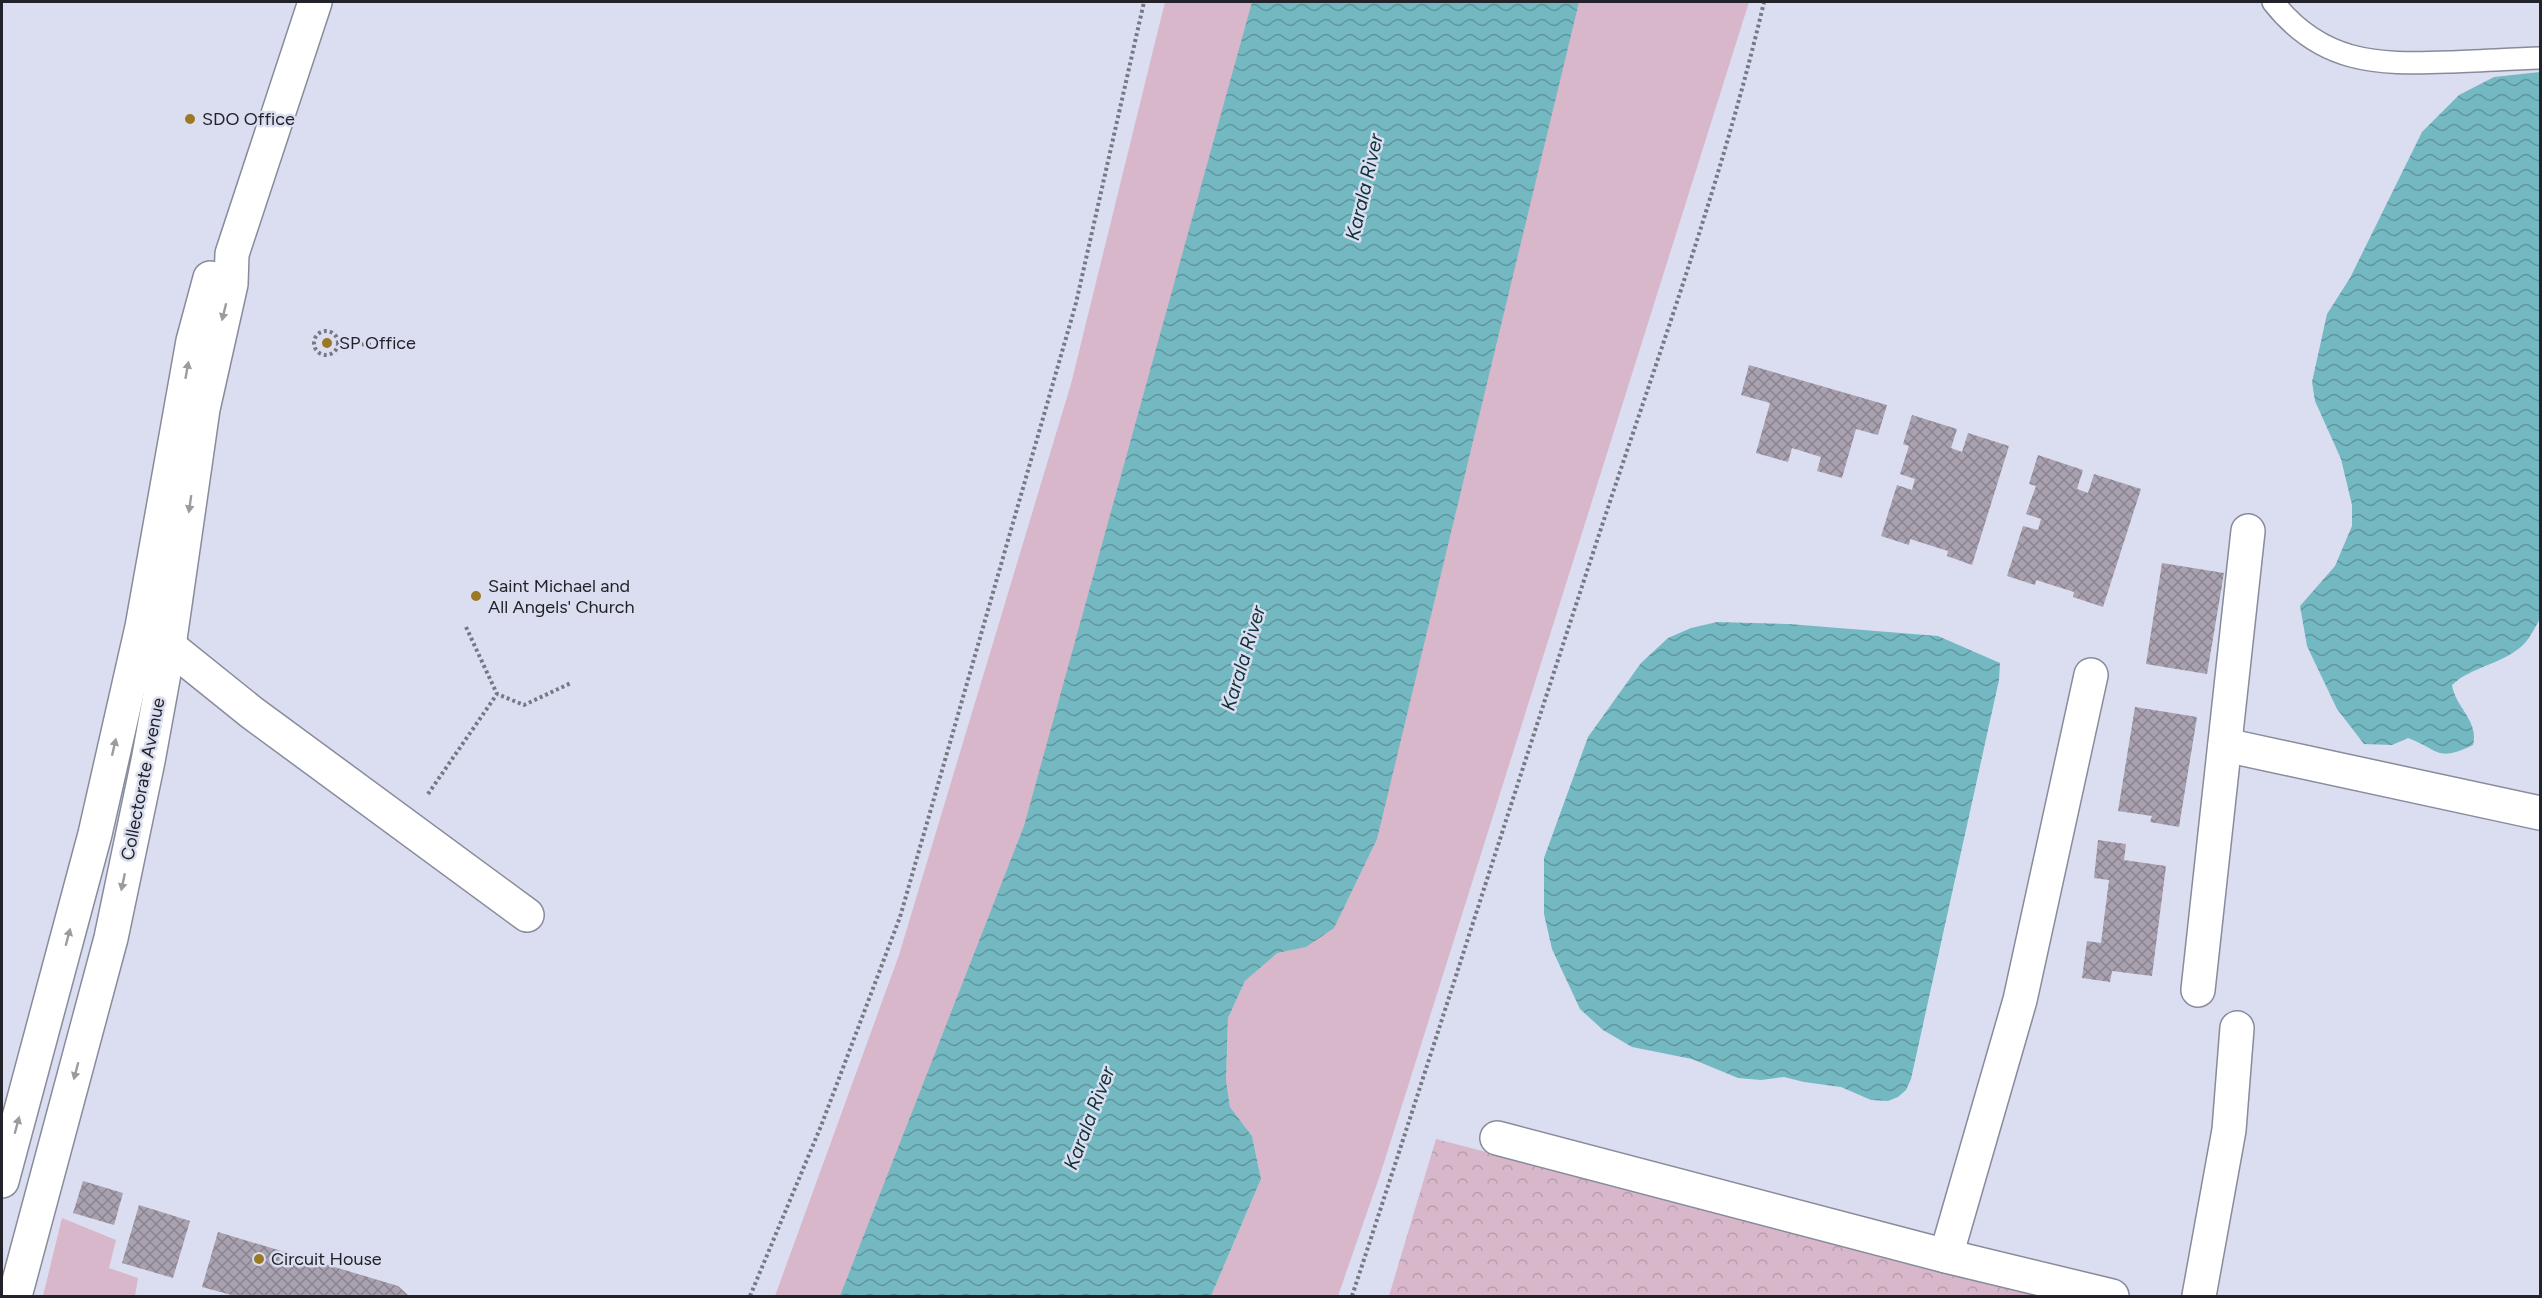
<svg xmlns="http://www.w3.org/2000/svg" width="2542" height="1298" font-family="Figtree,sans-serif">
	<defs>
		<pattern id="park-crowns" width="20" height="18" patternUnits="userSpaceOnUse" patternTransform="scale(1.5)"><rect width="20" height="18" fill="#d7b7c9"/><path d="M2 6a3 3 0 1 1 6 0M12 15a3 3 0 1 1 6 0" fill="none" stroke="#b89dad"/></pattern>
		<pattern id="water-waves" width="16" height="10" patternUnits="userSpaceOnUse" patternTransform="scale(1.5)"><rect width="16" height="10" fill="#74b9c2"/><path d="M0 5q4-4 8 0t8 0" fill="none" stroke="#5f969e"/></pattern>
		<pattern id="building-cross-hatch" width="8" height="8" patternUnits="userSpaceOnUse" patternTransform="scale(1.5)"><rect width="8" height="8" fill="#a9a1b0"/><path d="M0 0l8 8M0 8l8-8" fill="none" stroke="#89838f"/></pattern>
	</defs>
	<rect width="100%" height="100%" fill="#dadef0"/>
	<!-- green -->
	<g fill="#d7b7c9">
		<polygon points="1165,2 1292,2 889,1296 775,1296 899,955 1071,384"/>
		<polygon points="1570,2 1749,2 1381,1172 1338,1296 1211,1296 1261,1179 1252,1136 1230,1107 1226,1080 1228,1018 1245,981 1277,952 1306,947"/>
		<polygon points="62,1218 116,1240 109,1268 138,1278 135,1296 43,1296"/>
	</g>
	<!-- park -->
	<polygon fill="url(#park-crowns)" points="1436,1139 2045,1296 1389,1296"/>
	<!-- water -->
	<g fill="url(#water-waves)">
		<polygon points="1252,2 1579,2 1377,839 1334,928 1306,947 1277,953 1245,981 1228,1018 1226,1080 1230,1107 1252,1136 1261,1179 1211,1296 840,1296 1024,826"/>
		<path d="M2540 72V619C2535 627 2531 636 2525 643 2505 664 2472 666 2452 685 2456 709 2479 720 2473 745 2437 762 2441 751 2408 738L2392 745 2364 744 2337 709 2307 646 2300 606 2335 566 2352 526V505L2341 459 2315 401 2312 382 2327 314 2350 278 2422 132 2459 95 2494 77Z"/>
		<polygon points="1717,622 1789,624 1938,636 2000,663 1999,680 1911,1079 1906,1090 1898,1097 1888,1101 1871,1100 1841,1087 1804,1082 1784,1077 1761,1080 1738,1078 1692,1059 1632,1047 1603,1030 1580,1009 1552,949 1544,914 1544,858 1588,737 1641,663 1668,638 1691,628"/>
	</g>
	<!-- building -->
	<g fill="url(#building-cross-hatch)">
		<polygon points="1749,365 1887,405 1878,435 1856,429 1842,478 1817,471 1821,457 1792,448 1788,462 1756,453 1770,403 1741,395"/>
		<polygon points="1912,415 1957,429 1951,448 1962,452 1968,433 2009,446 1972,565 1947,556 1948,551 1910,539 1909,545 1881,536 1897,485 1912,490 1915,479 1900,474 1909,446 1903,444"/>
		<polygon points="2038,455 2083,470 2077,489 2088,493 2094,474 2141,489 2103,607 2073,597 2074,592 2036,580 2035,585 2007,576 2023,526 2038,530 2041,519 2026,514 2036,486 2029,484"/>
		<polygon points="2162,563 2224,573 2207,674 2146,664"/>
		<polygon points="2135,707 2197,717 2179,827 2150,822 2152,816 2118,811"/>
		<polygon points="2098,840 2126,844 2124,860 2166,866 2152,976 2112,971 2110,982 2082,978 2087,941 2101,943 2109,880 2094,878"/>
		<polygon points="83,1181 123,1193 114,1225 73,1213"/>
		<polygon points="139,1205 190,1221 173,1278 122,1263"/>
		<polygon points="218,1232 398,1286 409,1296 235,1296 202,1287"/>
	</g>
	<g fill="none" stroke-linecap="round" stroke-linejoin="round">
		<!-- service casing -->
		<g stroke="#878b9b" stroke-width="24">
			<path id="service" d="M2273 2C2321 63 2376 65 2448 62 2479 61 2510 59 2540 58"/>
		</g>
		<!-- minor casing -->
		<g stroke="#878b9b" stroke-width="36">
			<g id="minor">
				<polyline points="169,646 251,712 527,915"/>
				<polyline points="2225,745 2540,813"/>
				<polyline points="2198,990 2248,531"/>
				<polyline points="1497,1138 1946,1256 2112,1296"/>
				<polyline points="1946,1256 2020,1000 2091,675"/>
				<polyline points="2199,1296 2229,1130 2237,1028"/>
			</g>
		</g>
		<!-- tertiary casing -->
		<g stroke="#878b9b" stroke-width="36">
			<g id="tertiary">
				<polyline points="2,1181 95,834 142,627 193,341 210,278"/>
				<polyline points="15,1296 111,938 148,761 169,646 203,409 231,284 232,254 315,2"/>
			</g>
		</g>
		<!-- path -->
		<g stroke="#767985" stroke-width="4" stroke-dasharray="3 3" stroke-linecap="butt">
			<circle cx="326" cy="343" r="12"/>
			<polyline points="338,343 413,347"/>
			<polyline points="466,627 497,694"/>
			<polyline points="428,794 497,694 524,705 571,683"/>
			<polyline points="750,1296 821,1126 900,917 1076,303 1144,2"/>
			<path d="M1352 1296C1433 1050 1511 802 1592 556 1652 372 1720 190 1764 2"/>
		</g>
		<!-- service -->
		<use href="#service" stroke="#fff" stroke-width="21"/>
		<!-- minor -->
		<use href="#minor" stroke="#fff" stroke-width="33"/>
		<!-- tertiary -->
		<use href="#tertiary" stroke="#fff" stroke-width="33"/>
	</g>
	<!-- one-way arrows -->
	<defs><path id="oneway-solid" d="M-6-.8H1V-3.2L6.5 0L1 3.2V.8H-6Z" transform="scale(1.5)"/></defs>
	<g fill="#9c9c9f">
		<use href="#oneway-solid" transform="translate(224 312) rotate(104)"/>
		<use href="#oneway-solid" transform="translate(187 370) rotate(-80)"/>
		<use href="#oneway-solid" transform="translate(190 504) rotate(98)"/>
		<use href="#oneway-solid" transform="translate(114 747) rotate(-77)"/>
		<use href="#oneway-solid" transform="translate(123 882) rotate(102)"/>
		<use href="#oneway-solid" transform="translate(68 937) rotate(-75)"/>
		<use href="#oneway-solid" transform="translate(76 1071) rotate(105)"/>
		<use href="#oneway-solid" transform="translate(17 1125) rotate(-75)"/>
	</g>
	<!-- markers -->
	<g fill="#9b7924" stroke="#dadef0" stroke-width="2">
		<circle cx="190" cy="119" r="6"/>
		<circle cx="327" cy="343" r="6"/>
		<circle cx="476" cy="596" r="6"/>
		<circle cx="259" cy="1259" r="6"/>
	</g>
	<g text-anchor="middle" stroke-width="5" stroke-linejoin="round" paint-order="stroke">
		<!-- poi labels -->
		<g font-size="18" fill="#22232a" stroke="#dadef0" text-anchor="start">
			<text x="202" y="125">SDO Office</text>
			<text x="339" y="349">SP Office</text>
			<text x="488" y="592">Saint Michael and<tspan x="488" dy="21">All Angels' Church</tspan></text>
			<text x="271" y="1265">Circuit House</text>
		</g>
		<!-- street labels -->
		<g font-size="18" fill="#22232a" stroke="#dadef0">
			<text transform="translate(143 779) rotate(-79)" y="6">Collectorate Avenue</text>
		</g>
		<!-- water labels -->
		<g font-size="20" font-style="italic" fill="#0f3237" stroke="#dadef0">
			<text transform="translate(1364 187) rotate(-77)" y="7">Karala River</text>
			<text transform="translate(1243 658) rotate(-73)" y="7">Karala River</text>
			<text transform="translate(1089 1118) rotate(-69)" y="7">Karala River</text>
		</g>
	</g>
	<!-- border -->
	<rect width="2542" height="1298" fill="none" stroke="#22232a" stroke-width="6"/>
</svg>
